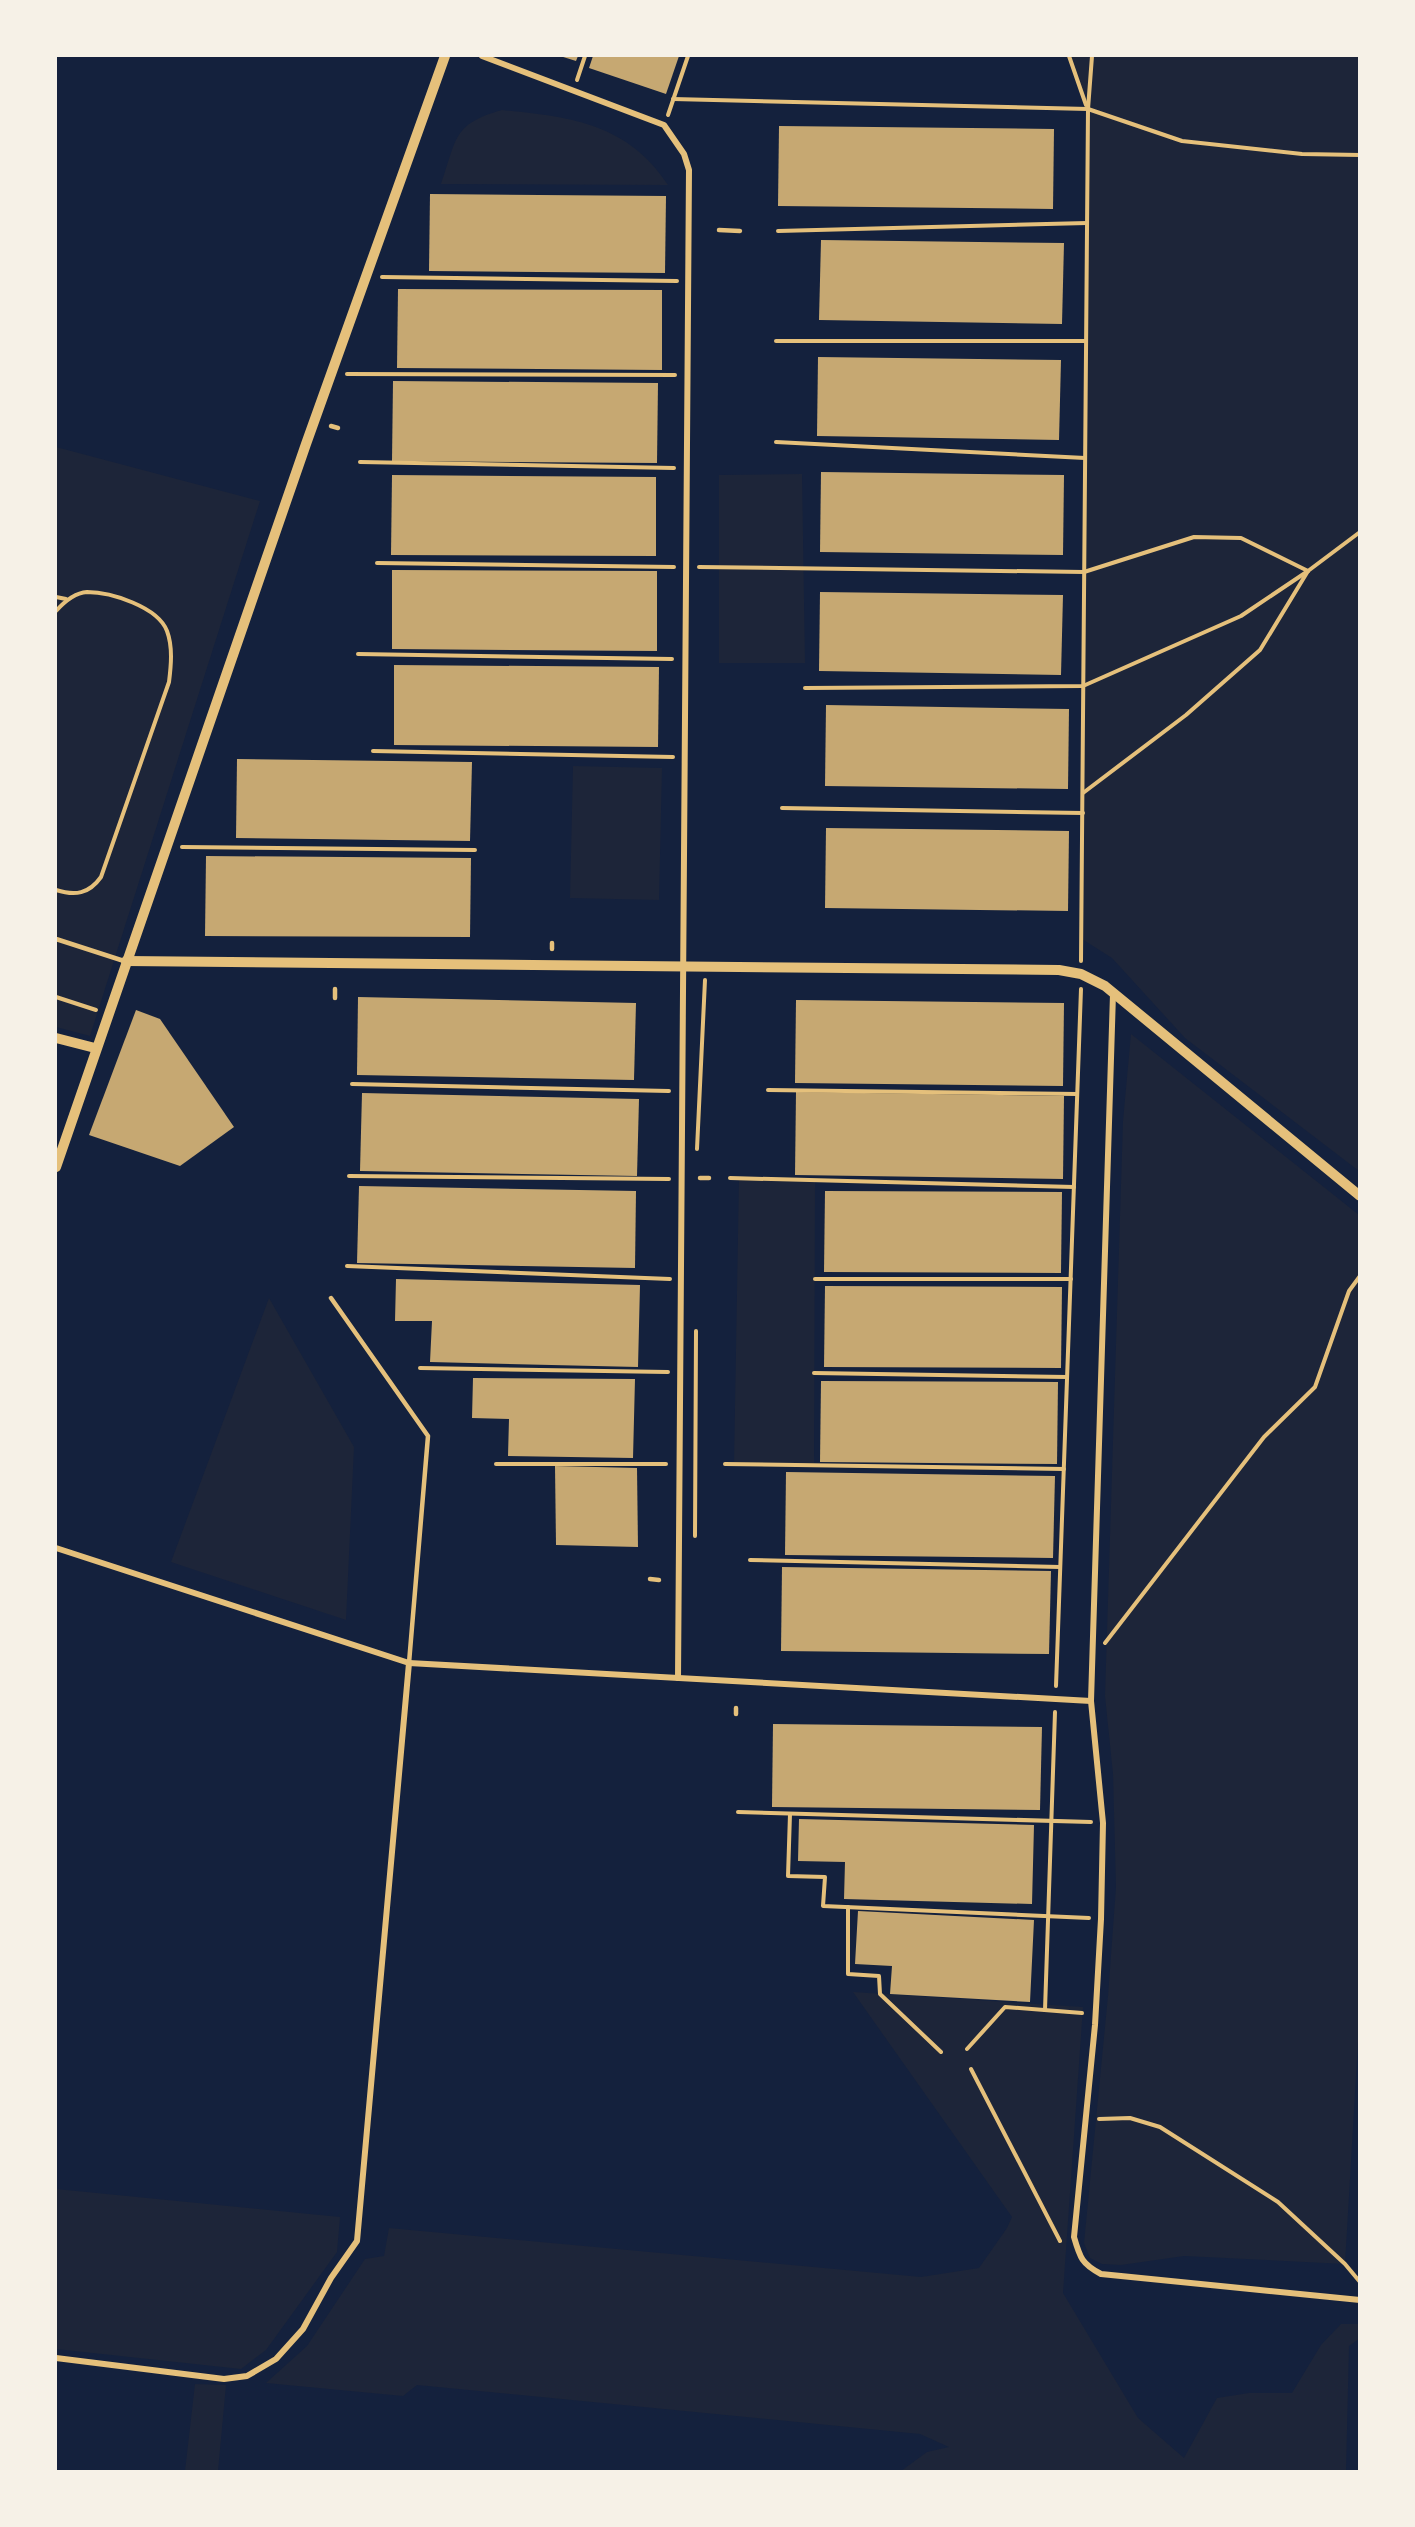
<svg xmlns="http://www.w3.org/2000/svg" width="1415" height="2527" font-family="Jost,sans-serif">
	<rect width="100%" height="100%" fill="#14213d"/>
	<!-- green -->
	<g fill="#1d2539">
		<polygon points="1069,56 1359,56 1359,1171 1185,1038 1112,958 1082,939 1088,109"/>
		<path d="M502 110C570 117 627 123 668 185L441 184C457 139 452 124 502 110Z"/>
		<polygon points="56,447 260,501 90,1036 56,1027"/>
		<polygon points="802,474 805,663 719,663 719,475"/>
		<polygon points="573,766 662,768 659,900 570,898"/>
		<polygon points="1131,1034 1359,1215 1359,2025 1345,2264 1184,2256 1121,2265 1102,2264 1090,2258 1084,2243 1108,1996 1116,1887 1113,1774 1105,1696 1123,1121"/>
		<polygon points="739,1178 815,1180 814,1466 734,1465"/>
		<polygon points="269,1298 354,1447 346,1620 171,1562"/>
		<polygon points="853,1992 1083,2007 1063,2293 1138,2418 1184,2458 1217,2398 1249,2393 1292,2393 1321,2345 1341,2324 1359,2324 1359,2339 1349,2346 1346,2471 901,2471 927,2452 949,2447 920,2434 417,2385 403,2396 266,2383 307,2346 365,2259 384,2256 389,2228 921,2277 979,2268 1007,2228 1012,2217"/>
		<polygon points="56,2189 340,2217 337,2252 266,2350 241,2369 56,2349"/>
		<polygon points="195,2384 226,2385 218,2471 185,2471"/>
	</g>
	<!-- building -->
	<g fill="#c6a872">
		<polygon points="560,56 578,56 576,61"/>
		<polygon points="593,56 679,56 666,94 589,68"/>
		<polygon points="779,126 1054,129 1053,209 778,206"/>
		<polygon points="430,194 666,196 665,273 429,271"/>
		<polygon points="821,240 1064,243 1062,324 819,320"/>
		<polygon points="398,289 662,290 662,370 397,368"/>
		<polygon points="818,357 1061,360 1059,440 817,436"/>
		<polygon points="393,381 658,383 657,463 392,461"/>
		<polygon points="821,472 1064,475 1063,555 820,552"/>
		<polygon points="392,475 656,477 656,556 391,555"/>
		<polygon points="392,570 657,571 657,651 392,649"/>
		<polygon points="820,592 1063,595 1061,675 819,671"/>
		<polygon points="394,665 659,667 658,747 394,745"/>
		<polygon points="826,705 1069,709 1068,789 825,786"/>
		<polygon points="237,759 472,762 470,841 236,838"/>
		<polygon points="826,828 1069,831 1068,911 825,908"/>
		<polygon points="206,856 471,858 470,937 205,936"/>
		<polygon points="358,997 636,1003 634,1080 357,1075"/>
		<polygon points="796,1000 1064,1003 1063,1086 795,1083"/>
		<polygon points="136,1010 160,1019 234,1127 180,1166 89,1135"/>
		<polygon points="796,1092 1064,1096 1063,1179 795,1175"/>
		<polygon points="362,1093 639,1099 637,1176 360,1171"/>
		<polygon points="359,1186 636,1191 635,1268 357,1263"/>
		<polygon points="825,1191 1062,1192 1061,1273 824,1272"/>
		<polygon points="396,1279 640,1285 638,1367 430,1362 432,1321 395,1321"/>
		<polygon points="825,1286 1062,1287 1061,1368 824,1367"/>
		<polygon points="473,1378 635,1379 633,1458 508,1456 509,1419 472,1418"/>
		<polygon points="821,1381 1058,1382 1057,1464 820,1462"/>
		<polygon points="555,1466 637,1468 638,1547 556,1545"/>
		<polygon points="786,1472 1055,1476 1053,1558 785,1555"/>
		<polygon points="782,1567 1051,1571 1049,1654 781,1651"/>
		<polygon points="773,1724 1042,1727 1040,1810 772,1807"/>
		<polygon points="799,1819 1034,1825 1032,1904 844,1899 845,1862 798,1861"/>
		<polygon points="858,1911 1034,1920 1030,2002 890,1994 892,1966 855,1964"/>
	</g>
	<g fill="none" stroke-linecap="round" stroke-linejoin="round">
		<!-- path -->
		<g stroke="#e5c07b" stroke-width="4">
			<polyline points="1069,56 1086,105"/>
			<polyline points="577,80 585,56"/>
			<polyline points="673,99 1088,109 1182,141 1302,154 1360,155"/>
			<polyline points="668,115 688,56"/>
			<polyline points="778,231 1087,223"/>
			<polyline points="382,277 677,281"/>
			<polyline points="776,341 1086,341"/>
			<polyline points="347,374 675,375"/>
			<polyline points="776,442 1085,458"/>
			<polyline points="360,462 674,468"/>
			<polyline points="377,563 674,567"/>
			<polyline points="699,567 1084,572 1194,537 1241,538 1308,571"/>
			<polyline points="56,597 66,599"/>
			<path d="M56 611C64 602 74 593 87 592 111 592 158 607 167 631 173 647 171 666 169 682L101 877C89 894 75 896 56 890"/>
			<polyline points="358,654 672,659"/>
			<polyline points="805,688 1083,686 1241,616 1308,571"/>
			<polyline points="373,751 673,757"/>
			<polyline points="1083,793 1186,715 1260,650 1308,571 1360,532"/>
			<polyline points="782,808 1083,813"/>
			<polyline points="182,847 475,850"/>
			<polyline points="1081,961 1088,109 1092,56"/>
			<polyline points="56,997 96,1010"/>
			<polyline points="352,1084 669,1091"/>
			<polyline points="768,1090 1077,1094"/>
			<polyline points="697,1149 705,980"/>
			<polyline points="349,1176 669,1179"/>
			<polyline points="730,1178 1074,1187"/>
			<polyline points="347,1266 670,1279"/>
			<polyline points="815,1279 1071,1279"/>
			<polyline points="420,1368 668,1372"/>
			<polyline points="814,1373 1067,1377"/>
			<polyline points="496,1464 666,1464"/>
			<polyline points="725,1464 1064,1469"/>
			<polyline points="695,1536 696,1331"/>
			<polyline points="750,1560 1060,1567"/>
			<polyline points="1105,1643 1264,1437 1315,1387 1349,1291 1360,1276"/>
			<polyline points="1056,1686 1081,989"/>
			<polyline points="738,1812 1091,1822"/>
			<polyline points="790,1814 788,1876 825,1877 823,1906 1089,1918"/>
			<polyline points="848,1907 848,1974 879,1976 880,1994 941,2052"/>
			<polyline points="1045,2010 1055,1712"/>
			<polyline points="967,2049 1005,2007 1082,2013"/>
			<polyline points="971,2069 1060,2241"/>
			<polyline points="1099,2119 1130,2118 1160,2127 1278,2202 1345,2264 1360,2282"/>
		</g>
		<!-- service -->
		<g stroke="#e5c07b" stroke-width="4.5">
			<polyline points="719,230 740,231"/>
			<polyline points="331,426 338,428"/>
			<polyline points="56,939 124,961"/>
			<polyline points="552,949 552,943"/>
			<polyline points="335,989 335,998"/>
			<polyline points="700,1178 709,1178"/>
			<polyline points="331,1298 428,1436 409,1663"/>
			<polyline points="650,1579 659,1580"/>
			<polyline points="736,1714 736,1708"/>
		</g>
		<!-- minor -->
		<g stroke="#e5c07b" stroke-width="6">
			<polyline points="482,56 664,125 684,154 689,170 678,1678"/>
			<path d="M1113 994 1091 1701 1103 1823 1101 1919 1095 2025 1074 2237C1080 2258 1082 2264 1101 2274L1360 2300"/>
			<polyline points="56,1548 409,1663 1091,1701"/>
			<polyline points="56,2358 224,2379 247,2376 276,2359 303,2329 331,2278 357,2241 409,1663"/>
		</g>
		<!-- tertiary -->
		<g stroke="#e5c07b" stroke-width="10">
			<polyline points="126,961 1059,970 1081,974 1105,986 1360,1196"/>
			<polyline points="56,1038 95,1048"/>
			<polyline points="56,1167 306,444 445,56"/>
		</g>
	</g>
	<!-- border -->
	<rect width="1415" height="2527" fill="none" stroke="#f6f1e7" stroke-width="114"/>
</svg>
